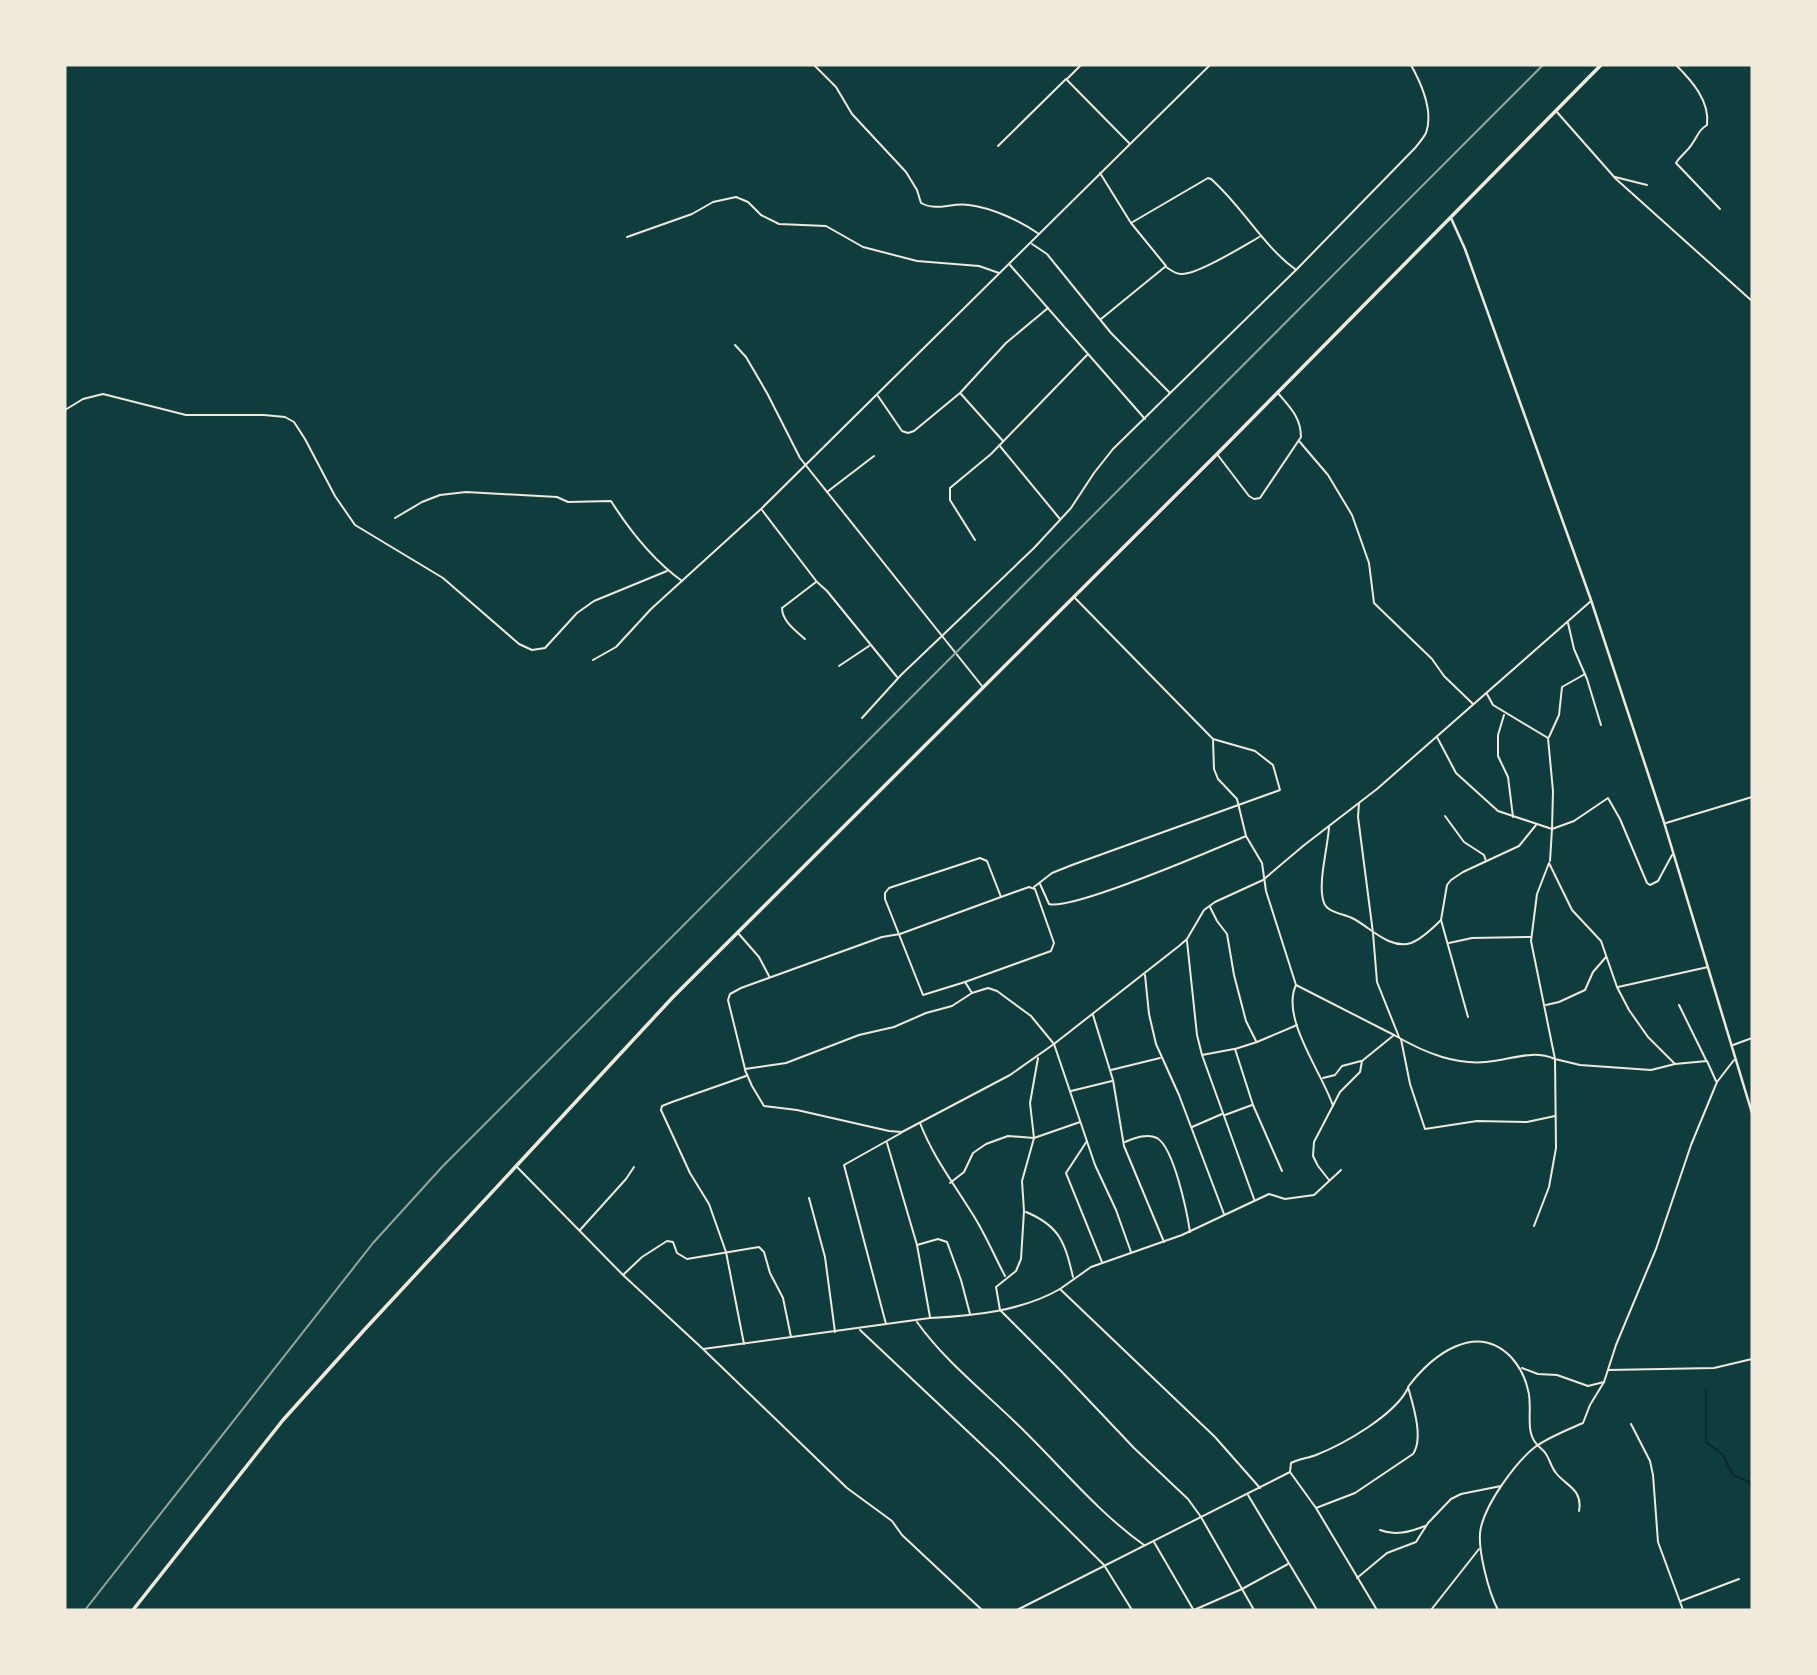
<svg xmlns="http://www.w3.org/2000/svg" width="1817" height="1675" font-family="Rubik,sans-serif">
	<rect width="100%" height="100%" fill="#0f3d3e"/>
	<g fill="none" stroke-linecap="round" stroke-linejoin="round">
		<!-- stream -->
		<polyline stroke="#0a2a2b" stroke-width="2" points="1706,1390 1706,1442 1723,1455 1733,1475 1749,1482 1752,1491"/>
		<!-- minor -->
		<g stroke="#f1e9da" stroke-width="2">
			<path d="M814 65 836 87 852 114 906 172 917 190 921 203C937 212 952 202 969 205 993 208 1020 221 1039 234"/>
			<path d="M1676 65C1692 81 1710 101 1707 125 1698 130 1698 136 1692 144 1688 151 1680 156 1676 163L1720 209"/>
			<polyline points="1067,79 1081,65"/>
			<polyline points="1556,111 1616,179 1752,301"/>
			<polyline points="998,146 1066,79 1129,143"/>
			<polyline points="1100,173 1131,223 1166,266 1101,319"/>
			<polyline points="1615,177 1647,185"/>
			<path d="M1131 223 1208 178 1211 179C1242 206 1263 246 1295 269"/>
			<polyline points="627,237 692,214 713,202 736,197 748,202 761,215 779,224 826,226 863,247 917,261 979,266 999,273"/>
			<polyline points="1032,244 1047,254 1111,333 1170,393"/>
			<polyline points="1010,265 1145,419"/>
			<path d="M1166 267C1171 270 1175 274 1181 274 1197 275 1245 245 1261 236"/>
			<polyline points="735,345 746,357 767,393 800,458 982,686"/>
			<polyline points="961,394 1003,441"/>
			<polyline points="878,396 902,431 908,433 914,431 960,393 1006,343 1048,308"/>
			<polyline points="65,410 83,399 103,394 186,415 264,415 285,417 294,422 305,439 335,496 355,525 443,578 519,644 532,650 545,648 577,613 594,601 667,571"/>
			<polyline points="1299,441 1328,475 1352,515 1369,563 1374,603 1432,659 1444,676 1473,704"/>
			<polyline points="999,445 1060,519"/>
			<path d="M1217 454 1249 496 1254 499 1260 498 1301 437C1301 417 1289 406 1277 392"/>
			<polyline points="827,492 874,456"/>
			<polyline points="762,510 817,582 827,591 897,677"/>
			<path d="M395 518 422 502 440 495 466 492 557 497 568 502 611 501C630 531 653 560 682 581"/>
			<polyline points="975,540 950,500 950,488 991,454 1088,354"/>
			<polyline points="1568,623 1574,649 1587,679 1601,725"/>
			<path d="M805 639C796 631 782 621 782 608L816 582"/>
			<polyline points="593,660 616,647 651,609 761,509 1210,65"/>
			<polyline points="839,666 869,646"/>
			<polyline points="1487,694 1493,705 1548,738 1553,791 1552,829 1574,821 1608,798 1620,819 1647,883 1650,885 1658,881 1672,855"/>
			<polyline points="1504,715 1498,735 1498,756 1508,777 1513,817"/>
			<path d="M862 718 901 675 1034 548 1071 508 1094 473 1113 449 1296 270 1416 147C1419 143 1424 137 1426 133 1434 111 1421 83 1411 65"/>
			<polyline points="1437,737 1456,773 1498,811 1552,829 1550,861"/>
			<polyline points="1549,737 1559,715 1562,687 1585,674"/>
			<polyline points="1213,740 1214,769 1218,779 1237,799 1246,836 1262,863 1266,891 1296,985 1394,1035 1362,1061 1360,1072 1340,1092 1314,1142 1313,1156 1318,1166 1329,1180"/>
			<polyline points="1359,803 1358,817 1373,933 1377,982 1399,1037"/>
			<polyline points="1445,816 1464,842 1484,855 1486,861"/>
			<polyline points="1666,823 1752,797"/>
			<path d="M1329 827C1328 847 1317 885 1324 903 1327 912 1344 914 1352 918 1369 926 1389 950 1411 943 1422 939 1433 928 1441 920"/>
			<path d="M1040 884 1049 904C1072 911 1215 849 1246 836"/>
			<polyline points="1034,887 1052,873 1072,865 1280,790 1273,765 1255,751 1213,739 1074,597"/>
			<polyline points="1210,907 1217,921 1227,934 1234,975 1246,1021 1256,1041"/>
			<polyline points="738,933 759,957 769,976"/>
			<polyline points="1187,941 1197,1035 1202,1055 1234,1049"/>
			<polyline points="1449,943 1472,938 1531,937"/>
			<polyline points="1145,975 1149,1014 1156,1044 1179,1095 1224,1214"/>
			<polyline points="965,982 972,993 988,988 997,991 1031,1016 1054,1044 1095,1165 1116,1210 1131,1252"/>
			<path d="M1296 985C1280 1018 1323 1074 1333 1106"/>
			<polyline points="1618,987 1708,967"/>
			<polyline points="972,993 952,1006 926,1013 894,1027 859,1035 786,1063 745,1069 728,1000 730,994 741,988 882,937 900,934 1001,897 987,861 980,858 889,888 885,893 885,899 923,995 965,982 1051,951 1054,943 1035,889 1029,887 1001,897"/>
			<polyline points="1546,1005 1559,1002 1585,990 1593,972 1606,957"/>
			<polyline points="1679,1005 1706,1060"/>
			<polyline points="1093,1015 1113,1080 1124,1146 1164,1242"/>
			<polyline points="1468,1017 1441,920 1447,885 1451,880 1463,872 1519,846 1536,825"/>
			<path d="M1394 1035C1425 1053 1458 1067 1494 1061 1515 1058 1534 1050 1555 1059L1531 941 1537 894 1549 863 1572 910 1601 941 1617 987 1629 1010 1648 1037 1675 1064"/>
			<polyline points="1401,1039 1410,1084 1425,1129 1477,1121 1527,1122 1555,1116"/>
			<polyline points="1733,1045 1752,1038"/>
			<polyline points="1202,1055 1254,1199"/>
			<polyline points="1038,1058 1030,1103 1034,1138 1080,1122"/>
			<polyline points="745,1070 752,1086 764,1106 797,1110 889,1131 902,1132 1010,1075 1054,1044 1179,946 1187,939 1204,910 1215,902 1263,880 1303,846 1377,789 1591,601"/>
			<polyline points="1111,1070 1160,1058"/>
			<polyline points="1323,1078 1335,1075 1342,1066 1361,1061"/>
			<polyline points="1071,1091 1112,1081"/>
			<polyline points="1225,1115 1252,1105"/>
			<path d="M920 1123C934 1159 955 1185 975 1218 986 1236 995 1257 1005 1276"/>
			<polyline points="1192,1127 1222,1114"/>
			<polyline points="1087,1141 1066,1173 1102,1262"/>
			<path d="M1125 1142C1135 1138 1147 1133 1157 1138 1174 1148 1187 1212 1190 1232"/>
			<polyline points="887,1143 917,1245 930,1317"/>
			<path d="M517 1167 623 1275 703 1349 930 1318C973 1316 1022 1311 1060 1289"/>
			<polyline points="1282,1171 1253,1105 1235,1049 1257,1042 1297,1025"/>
			<polyline points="950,1183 964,1172 973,1153 986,1144 1008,1136 1034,1138 1022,1181 1024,1211 1021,1259 1016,1271 996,1287 1000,1310 1061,1371 1134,1448 1188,1499 1201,1517 1254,1610"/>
			<polyline points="809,1198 825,1257 835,1332"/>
			<path d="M1026 1212C1060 1226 1065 1243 1073 1277"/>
			<polyline points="1534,1226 1549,1187 1556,1148 1555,1059 1580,1065 1651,1070 1675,1064 1707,1061 1716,1081"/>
			<polyline points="580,1230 626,1179 634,1167"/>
			<polyline points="917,1245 938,1239 947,1242 961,1280 970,1314"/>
			<polyline points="623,1275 642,1257 667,1241 673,1242 677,1253 687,1259 759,1247 764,1252 770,1273 783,1298 791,1337"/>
			<path d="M917 1322C944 1360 982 1390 1015 1422 1058 1463 1096 1511 1144 1545"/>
			<polyline points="886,1324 844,1165 901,1133"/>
			<polyline points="860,1330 997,1459 1104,1565 1132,1610"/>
			<polyline points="744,1344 726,1252 709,1204 690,1173 661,1110 662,1106 672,1102 746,1076"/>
			<polyline points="704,1350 847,1488 892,1521 902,1535 982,1610"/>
			<polyline points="1522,1368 1538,1374 1557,1375 1588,1386 1604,1382"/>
			<polyline points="1608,1370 1714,1368 1752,1359"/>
			<polyline points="1631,1424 1650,1461 1653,1475 1658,1542 1683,1610"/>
			<polyline points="1290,1472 1316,1508 1377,1610"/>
			<polyline points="1260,1488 1215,1437 1060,1289 1091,1267 1182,1235 1269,1194 1285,1199 1314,1195 1341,1170"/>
			<polyline points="1248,1495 1317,1610"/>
			<path d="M1316 1508 1355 1493 1413 1454C1424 1438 1413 1405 1408 1387 1432 1355 1476 1321 1511 1357 1520 1367 1525 1376 1528 1390 1533 1407 1525 1428 1535 1442 1538 1447 1543 1449 1546 1454 1550 1460 1551 1467 1556 1473 1566 1486 1583 1489 1579 1511"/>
			<path d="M1380 1530C1395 1536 1410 1532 1425 1526"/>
			<polyline points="1154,1542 1193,1609"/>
			<polyline points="1357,1578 1387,1553 1416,1542 1428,1523 1451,1499 1461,1494 1501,1486"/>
			<polyline points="1681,1601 1739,1579"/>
			<path d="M1017 1610 1286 1474 1290 1472 1291 1463C1299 1459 1308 1458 1316 1455 1344 1444 1395 1415 1408 1388"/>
			<polyline points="1194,1610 1242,1589 1288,1564"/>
			<polyline points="1431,1610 1479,1549"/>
			<path d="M1498 1610C1489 1593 1476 1546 1481 1527 1487 1502 1515 1463 1535 1447 1549 1437 1567 1430 1583 1423L1590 1405 1604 1382 1616 1345 1656 1249 1691 1145 1717 1082 1734 1060"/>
		</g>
		<!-- secondary -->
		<polyline stroke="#f1e9da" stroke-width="2.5" points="1451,218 1465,249 1591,600 1663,819 1752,1113"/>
		<!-- trunk -->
		<polyline stroke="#f1e9da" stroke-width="3.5" points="133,1610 283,1420 366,1328 673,997 1217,454 1601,65"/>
		<!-- rail -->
		<polyline stroke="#97a49c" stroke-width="2" points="85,1610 373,1243 442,1167 1543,65"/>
	</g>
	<!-- border -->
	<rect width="1817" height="1675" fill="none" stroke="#f1e9da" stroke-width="133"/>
</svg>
